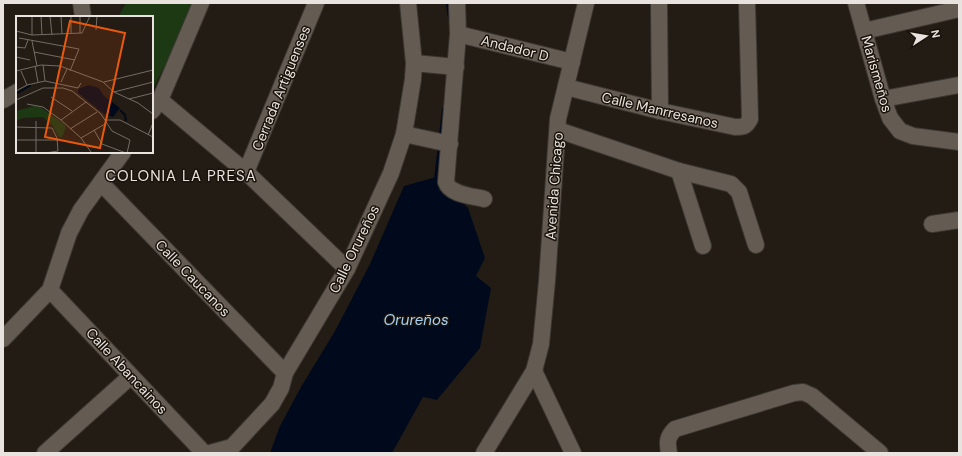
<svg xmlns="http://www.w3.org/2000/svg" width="962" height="456" font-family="'DM Sans',sans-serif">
	<rect width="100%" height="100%" fill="#231c14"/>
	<!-- green -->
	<polygon fill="#1c3914" points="126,3 196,3 167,62 152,90 152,17 118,17"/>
	<!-- water -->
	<polygon fill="#000a1c" points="436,177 468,208 485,258 476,276 491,288 480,348 437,400 423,397 392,453 270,453 280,426 301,387 335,331 370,264 404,186"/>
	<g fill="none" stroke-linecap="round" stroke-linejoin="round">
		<!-- stream -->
		<g stroke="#000a1c" stroke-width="4.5">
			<polyline points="448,3 450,17"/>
			<polyline points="436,182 444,110"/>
		</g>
		<!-- minor casing -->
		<g stroke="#3c3732" stroke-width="18">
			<g id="minor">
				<polyline points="81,3 83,17"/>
				<path d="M457 3 458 34 446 182C450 195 473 196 484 199"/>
				<polyline points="659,3 660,111"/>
				<polyline points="856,3 883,99 890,118 900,131 913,136 959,142"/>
				<polyline points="864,31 959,9"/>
				<polyline points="458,34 572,62"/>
				<polyline points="414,63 456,67"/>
				<path d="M566 87 660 111 735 127C743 127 746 127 750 119L747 3"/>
				<polyline points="883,99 959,85"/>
				<polyline points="3,100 17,92"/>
				<polyline points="160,100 246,172 347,269"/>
				<polyline points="152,111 160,100 201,3"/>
				<polyline points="558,130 679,171 731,184 739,192 756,245"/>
				<polyline points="404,134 450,144"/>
				<polyline points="679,171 703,246"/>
				<polyline points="246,172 316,3"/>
				<polyline points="101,183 285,373"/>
				<polyline points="932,224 959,220"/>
				<polyline points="50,290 204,453"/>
				<polyline points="3,339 50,290 69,233 81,210 123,152"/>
				<polyline points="534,371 573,453"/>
				<polyline points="45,453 131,376"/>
				<polyline points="210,453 232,447 272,404 281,388 285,373 347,269 391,173 404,134 413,79 414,63 408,3"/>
				<polyline points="484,453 534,371 541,344 547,281 558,119 586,3"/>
				<path d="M669 453C667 442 667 437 675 429L794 393 803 392 812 396 880 453"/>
			</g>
		</g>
		<!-- minor -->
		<use href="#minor" stroke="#645c52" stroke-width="16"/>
	</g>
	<g text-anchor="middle" stroke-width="3" stroke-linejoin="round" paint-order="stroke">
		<!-- street labels -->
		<g font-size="14" fill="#e8e3de" stroke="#1a130b">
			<text transform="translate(515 48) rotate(14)" y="5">Andador D</text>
			<text transform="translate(877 74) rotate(74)" y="5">Marismeños</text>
			<text transform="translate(281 88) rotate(-68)" y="5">Cerrada Artiguenses</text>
			<text transform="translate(660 110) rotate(13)" y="5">Calle Manrresanos</text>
			<text transform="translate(554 186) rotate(-86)" y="5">Avenida Chicago</text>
			<text transform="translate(354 249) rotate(-64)" y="5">Calle Orureños</text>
			<text transform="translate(193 278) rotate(46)" y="5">Calle Caucanos</text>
			<text transform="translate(127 371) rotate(47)" y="5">Calle Abancainos</text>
		</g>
		<!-- neighbourhood labels -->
		<g font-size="15" letter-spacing="1" fill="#e8e3de" stroke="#1a130b">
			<text x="181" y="181">COLONIA LA PRESA</text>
		</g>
		<!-- water labels -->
		<g font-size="15" font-style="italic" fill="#a6d0f4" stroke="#1a130b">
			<text x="416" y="325">Orureños</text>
		</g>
	</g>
	<!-- overview -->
	<g transform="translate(16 16)">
		<rect width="137" height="137" fill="#231c14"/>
		<path d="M18 90 24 91 47 107 50 111 46 121H43L36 109 27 101 7 102 0 105V95Z" fill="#1c3914"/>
		<path d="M73 69 83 72 88 80 104 92 97 101 88 98 62 77V73Z" fill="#000a1c"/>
		<path fill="none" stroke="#000a1c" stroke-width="2" d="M0 78 15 69M104 94 109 99 110 105"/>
		<path fill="none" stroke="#726c65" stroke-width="1" d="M25 0 26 19M34 0 36 19M45 0 46 18M55 0V17M80 14 81 0M0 15 16 19 66 17 74 0M64 17V0M16 19V0M3 22 63 33 54 55M16 25 21 50M0 31 9 32 12 24M18 36 59 44M0 41 14 44M27 49 29 65M19 50 22 66M0 55 25 49 44 50 87 66 98 76 122 87 137 98M5 55 11 69M45 66 51 53M88 66 137 54M0 75 11 69 29 65 62 72 65 67M98 76 137 66M35 81 56 95M113 83 137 77M0 84 27 72H47L56 75 85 98 96 115 114 124 111 137M11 88 27 91 45 104 65 122 75 136M45 104 70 86M89 104H104L137 121M20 105V137M0 111 36 112 41 122 42 135 29 137M54 113 81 96M78 114 86 128 110 137M132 119 137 107M65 122 89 108M0 124H42M59 137H80"/>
		<path fill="#e8590c" fill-opacity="0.15" stroke="#e8590c" stroke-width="2" d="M54 5 109 17 84 132 29 121Z"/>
		<rect width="137" height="137" fill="none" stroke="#e8e3de" stroke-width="2"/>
	</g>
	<!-- border -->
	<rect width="962" height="456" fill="none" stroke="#e8e3de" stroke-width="8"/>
	<!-- north arrow -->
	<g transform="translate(926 36) rotate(78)" stroke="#1a130b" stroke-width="3" paint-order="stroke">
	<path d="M0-3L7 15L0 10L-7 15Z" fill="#e8e3de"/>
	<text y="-6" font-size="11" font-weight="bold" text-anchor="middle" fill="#e8e3de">N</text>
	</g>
</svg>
